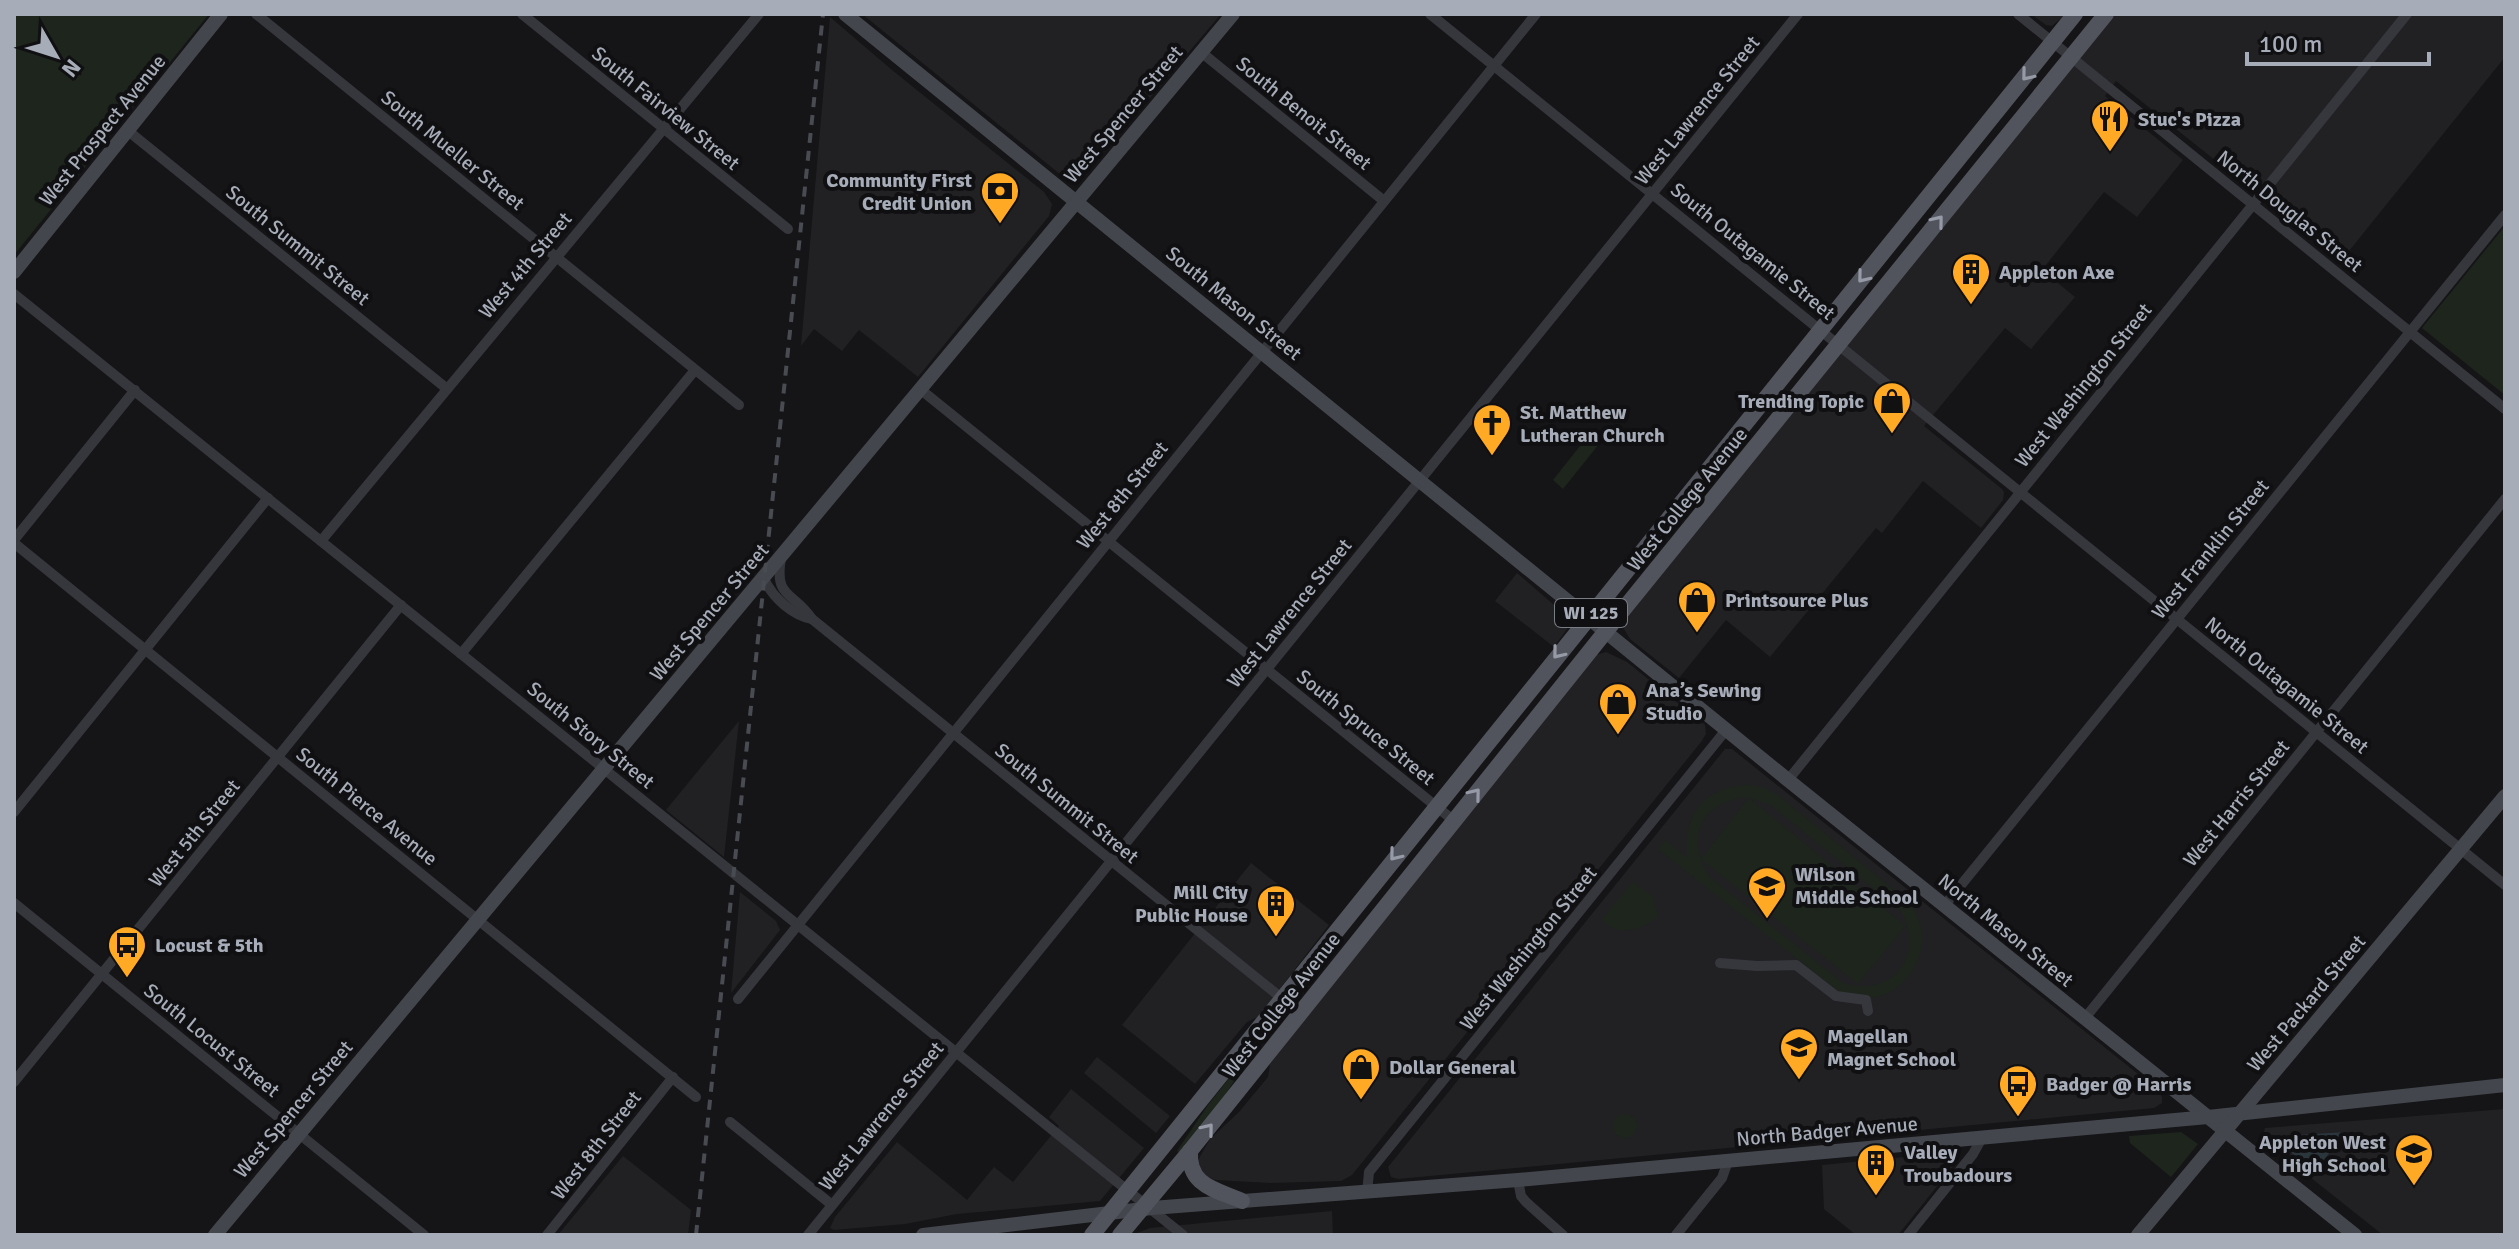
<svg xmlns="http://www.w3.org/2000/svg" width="2519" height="1249" font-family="Signika,sans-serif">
	<rect width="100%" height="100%" fill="#151517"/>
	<!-- built -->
	<g fill="#212124">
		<polygon points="862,14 1221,14 1083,177 1071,183"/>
		<polygon points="2031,14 2066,14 2052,26 2046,25"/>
		<polygon points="2116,14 2505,14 2505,57 2341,261 2116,81 2105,96 2183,160 2137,217 2104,192 2042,270 2075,297 2031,349 2005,328 1924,426 2002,489 2004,492 2003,500 1981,528 1923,481 1882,533 1876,528 1770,657 1726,620 1679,678 1630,639 1624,629 1625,620"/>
		<polygon points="830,17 892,70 1044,192 1052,204 1049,216 918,377 859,330 842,351 814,329 801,346"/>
		<polygon points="1517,573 1568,617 1567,629 1554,647 1495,601"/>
		<polygon points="1606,652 1627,662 1705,725 1706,734 1701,742 1352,1175 1341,1181 1270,1183 1216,1180 1205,1176 1198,1166 1198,1160 1210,1139 1239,1112 1268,1077 1270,1064 1331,985 1596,655"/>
		<polygon points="739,721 724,857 666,810"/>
		<polygon points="1725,749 1732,749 2158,1090 2162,1097 2162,1103 2154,1108 1398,1179 1391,1177 1388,1167"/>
		<polygon points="1251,863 1329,925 1258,1017 1247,1022 1195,1084 1122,1025"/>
		<polygon points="740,892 776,921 780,930 731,993"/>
		<polygon points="1097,1057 1170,1116 1156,1133 1084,1073"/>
		<polygon points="1071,1089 1144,1148 1100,1201 957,1214 905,1224 834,1230 830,1228 835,1217 897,1142 967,1200 994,1167 1013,1182 1059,1126 1049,1117"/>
		<polygon points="2505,1109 2505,1235 2383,1235 2262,1139 2265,1128"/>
		<polygon points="1946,1153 1955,1158 1954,1165 1898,1235 1856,1235 1824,1209 1822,1165"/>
		<polygon points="623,1156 691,1210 688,1235 558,1235"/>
		<polygon points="1332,1211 1333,1235 1132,1235 1150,1228"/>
	</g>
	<!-- green -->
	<g fill="#1d251d" fill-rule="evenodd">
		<polygon points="14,14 209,14 14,255"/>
		<polygon points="2505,226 2505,395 2422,328"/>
		<polygon points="1588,436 1599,444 1563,489 1553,480"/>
		<path d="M1751 785 1764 788 1778 795 1912 905C1917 915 1921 924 1922 935 1924 967 1897 1000 1864 998 1856 998 1847 994 1839 992L1658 849 1665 840 1687 858C1683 814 1705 785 1751 785ZM1747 797 1771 805 1901 911C1926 956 1892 998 1843 983L1711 878C1683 840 1701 801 1747 797Z"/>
		<polygon points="1749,798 1905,926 1858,984 1701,859"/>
		<path d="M1633 882 1653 897 1658 915C1645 930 1615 938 1602 919Z"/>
		<polygon points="1249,1053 1252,1054 1221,1101 1180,1153 1177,1151 1208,1105"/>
		<circle cx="1625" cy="1126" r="12"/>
		<polygon points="2181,1132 2198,1144 2171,1177 2130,1143 2129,1136"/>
	</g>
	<!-- water -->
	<polygon fill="#2a353c" points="2346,1132 2315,1171 2279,1143 2281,1136"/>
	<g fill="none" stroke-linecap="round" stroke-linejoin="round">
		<!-- street -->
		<g stroke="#36373c" stroke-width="10">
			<polyline points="256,14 739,405"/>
			<polyline points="522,14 788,229"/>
			<polyline points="1430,14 2505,885"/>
			<polyline points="2018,14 2505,409"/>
			<polyline points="1201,52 1384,201"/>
			<polyline points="127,130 446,388"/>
			<polyline points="14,294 1183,1235"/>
			<polyline points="920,389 1453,820"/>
			<polyline points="14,540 135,390"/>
			<polyline points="321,541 759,14"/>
			<polyline points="14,543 696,1097"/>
			<path d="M781 558C774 599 793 591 812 619L1300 1013"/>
			<path d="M764 579C773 598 792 615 812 619"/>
			<polyline points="461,654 695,370"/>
			<polyline points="1788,780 2407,14"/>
			<polyline points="14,812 268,498"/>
			<polyline points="14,903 424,1235"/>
			<polyline points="1944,906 2505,215"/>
			<polyline points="1720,963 1757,966 1796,965 1836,996 1866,1000 1868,1011"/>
			<polyline points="738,999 1536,14"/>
			<polyline points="2085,1018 2505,499"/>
			<polyline points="14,1082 401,605"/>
			<polyline points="730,1122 832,1205"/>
			<polyline points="1518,1180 1521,1196 1526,1202 1563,1235"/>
			<polyline points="1367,1193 1369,1172 1726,730"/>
			<polyline points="547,1235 673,1077"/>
			<polyline points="808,1235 1798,14"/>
			<polyline points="1676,1235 1722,1178 1728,1161"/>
			<polyline points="1908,1235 1973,1154 1983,1136"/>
		</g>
		<!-- secondary -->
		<g stroke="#43464d" stroke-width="14">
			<polyline points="845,14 1788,780 2355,1235"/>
			<polyline points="14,272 221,14"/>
			<polyline points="215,1235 1233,14"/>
			<polyline points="923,1235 1152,1208 1518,1180 2208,1117 2505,1085"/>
			<polyline points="2138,1235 2505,796"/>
		</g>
		<!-- primary -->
		<g stroke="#51545c" stroke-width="16">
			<path d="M1190 1151C1188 1186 1215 1189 1242 1201"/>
			<polyline points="1092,1235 2075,14"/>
			<polyline points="1120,1235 1190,1151 1606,631 2106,14"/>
		</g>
		<!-- rail -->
		<polyline stroke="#484b52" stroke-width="4" stroke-dasharray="10 8" stroke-linecap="butt" points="696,1235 823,14"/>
	</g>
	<!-- one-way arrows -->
	<defs><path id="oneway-chevron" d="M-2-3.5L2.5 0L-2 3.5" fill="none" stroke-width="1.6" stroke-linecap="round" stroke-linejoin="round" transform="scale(2)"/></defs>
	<g stroke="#959aa6">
		<use href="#oneway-chevron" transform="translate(2027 75) rotate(129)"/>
		<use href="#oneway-chevron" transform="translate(1938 221) rotate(-51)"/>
		<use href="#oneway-chevron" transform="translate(1863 277) rotate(129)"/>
		<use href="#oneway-chevron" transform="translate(1558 653) rotate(129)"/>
		<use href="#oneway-chevron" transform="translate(1475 794) rotate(-51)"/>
		<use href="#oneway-chevron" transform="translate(1395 855) rotate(129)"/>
		<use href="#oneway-chevron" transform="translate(1208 1129) rotate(-51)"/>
	</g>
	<!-- icons -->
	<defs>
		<g id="restaurant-pin" transform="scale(2)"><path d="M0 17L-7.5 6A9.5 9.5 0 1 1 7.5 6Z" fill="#ffa925" stroke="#101012"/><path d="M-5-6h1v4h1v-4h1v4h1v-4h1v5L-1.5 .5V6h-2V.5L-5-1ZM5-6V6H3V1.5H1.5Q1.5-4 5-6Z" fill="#111"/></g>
		<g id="bank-pin" transform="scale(2)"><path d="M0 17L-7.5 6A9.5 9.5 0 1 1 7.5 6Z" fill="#ffa925" stroke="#101012"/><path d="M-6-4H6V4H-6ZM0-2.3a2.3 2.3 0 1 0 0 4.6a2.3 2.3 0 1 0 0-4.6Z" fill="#111"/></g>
		<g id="building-pin" transform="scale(2)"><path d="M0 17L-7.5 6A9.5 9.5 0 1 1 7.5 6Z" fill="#ffa925" stroke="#101012"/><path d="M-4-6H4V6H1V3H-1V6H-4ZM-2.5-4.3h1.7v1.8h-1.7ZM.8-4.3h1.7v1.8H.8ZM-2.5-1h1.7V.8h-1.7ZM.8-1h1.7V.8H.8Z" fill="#111"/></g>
		<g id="shop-pin" transform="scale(2)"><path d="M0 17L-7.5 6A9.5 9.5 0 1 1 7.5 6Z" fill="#ffa925" stroke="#101012"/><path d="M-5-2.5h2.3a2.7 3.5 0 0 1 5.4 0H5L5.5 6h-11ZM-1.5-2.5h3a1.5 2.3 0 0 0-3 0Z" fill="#111"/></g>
		<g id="church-pin" transform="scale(2)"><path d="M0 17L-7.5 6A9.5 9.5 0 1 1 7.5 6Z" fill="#ffa925" stroke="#101012"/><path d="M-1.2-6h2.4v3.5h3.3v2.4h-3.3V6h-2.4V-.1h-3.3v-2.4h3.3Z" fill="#111"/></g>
		<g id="school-pin" transform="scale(2)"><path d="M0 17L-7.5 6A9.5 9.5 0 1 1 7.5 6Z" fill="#ffa925" stroke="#101012"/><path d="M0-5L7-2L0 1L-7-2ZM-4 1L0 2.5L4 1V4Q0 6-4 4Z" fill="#111"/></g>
		<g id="bus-pin" transform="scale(2)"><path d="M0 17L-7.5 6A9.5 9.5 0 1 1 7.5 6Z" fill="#ffa925" stroke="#101012"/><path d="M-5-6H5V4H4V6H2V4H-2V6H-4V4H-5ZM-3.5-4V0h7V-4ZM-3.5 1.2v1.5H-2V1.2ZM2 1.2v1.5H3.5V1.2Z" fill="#111"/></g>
	</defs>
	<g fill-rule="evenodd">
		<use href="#restaurant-pin" x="2110" y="119"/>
		<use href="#bank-pin" x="1000" y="191"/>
		<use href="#building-pin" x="1971" y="272"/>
		<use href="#shop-pin" x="1892" y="401"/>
		<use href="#church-pin" x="1492" y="423"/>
		<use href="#shop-pin" x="1697" y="600"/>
		<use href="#shop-pin" x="1618" y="702"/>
		<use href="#school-pin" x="1767" y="886"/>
		<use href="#building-pin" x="1276" y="904"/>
		<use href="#bus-pin" x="127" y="945"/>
		<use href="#school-pin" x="1799" y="1047"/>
		<use href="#shop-pin" x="1361" y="1067"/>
		<use href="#bus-pin" x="2018" y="1084"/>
		<use href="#school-pin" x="2414" y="1153"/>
		<use href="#building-pin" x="1876" y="1163"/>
	</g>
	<g text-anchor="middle" stroke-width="8" stroke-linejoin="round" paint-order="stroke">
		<!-- shield labels -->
		<rect fill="#101012" stroke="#797d86" stroke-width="2" x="1555" y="599" width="72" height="28" rx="6"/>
		<g font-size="18" font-weight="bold" fill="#a6acb8">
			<text x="1591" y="619">WI 125</text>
		</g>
		<!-- street labels -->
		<g font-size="20" fill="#a6acb8" stroke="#101012">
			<text transform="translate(666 108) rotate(39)" y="7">South Fairview Street</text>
			<text transform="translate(1697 110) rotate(-51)" y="7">West Lawrence Street</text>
			<text transform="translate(1304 113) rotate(39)" y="7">South Benoit Street</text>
			<text transform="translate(1123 114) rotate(-50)" y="7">West Spencer Street</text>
			<text transform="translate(102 130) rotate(-51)" y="7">West Prospect Avenue</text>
			<text transform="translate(453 150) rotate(39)" y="7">South Mueller Street</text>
			<text transform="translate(2290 211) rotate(39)" y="7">North Douglas Street</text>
			<text transform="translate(298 245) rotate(39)" y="7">South Summit Street</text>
			<text transform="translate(1753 251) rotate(39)" y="7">South Outagamie Street</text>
			<text transform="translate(525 265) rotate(-50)" y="7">West 4th Street</text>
			<text transform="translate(1234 303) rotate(39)" y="7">South Mason Street</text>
			<text transform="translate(2083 385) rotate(-51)" y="7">West Washington Street</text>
			<text transform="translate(1122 495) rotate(-51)" y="7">West 8th Street</text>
			<text transform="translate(1687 499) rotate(-51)" y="7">West College Avenue</text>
			<text transform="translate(2210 549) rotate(-51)" y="7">West Franklin Street</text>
			<text transform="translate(709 612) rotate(-50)" y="7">West Spencer Street</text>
			<text transform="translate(1289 613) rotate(-51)" y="7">West Lawrence Street</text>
			<text transform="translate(2287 685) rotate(39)" y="7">North Outagamie Street</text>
			<text transform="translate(1366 727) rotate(39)" y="7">South Spruce Street</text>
			<text transform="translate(591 735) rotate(39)" y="7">South Story Street</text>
			<text transform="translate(1067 803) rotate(39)" y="7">South Summit Street</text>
			<text transform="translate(2236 803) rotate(-51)" y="7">West Harris Street</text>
			<text transform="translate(367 806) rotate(39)" y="7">South Pierce Avenue</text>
			<text transform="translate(194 833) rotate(-51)" y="7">West 5th Street</text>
			<text transform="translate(2006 930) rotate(39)" y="7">North Mason Street</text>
			<text transform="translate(1528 948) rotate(-51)" y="7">West Washington Street</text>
			<text transform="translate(2306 1003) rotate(-50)" y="7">West Packard Street</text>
			<text transform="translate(1281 1005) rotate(-52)" y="7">West College Avenue</text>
			<text transform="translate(212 1040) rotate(39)" y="7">South Locust Street</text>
			<text transform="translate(293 1109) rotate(-50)" y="7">West Spencer Street</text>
			<text transform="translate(881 1116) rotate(-51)" y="7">West Lawrence Street</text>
			<text transform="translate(1827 1131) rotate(-5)" y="7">North Badger Avenue</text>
			<text transform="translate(596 1145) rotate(-52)" y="7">West 8th Street</text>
		</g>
		<!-- poi labels -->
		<g font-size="20" font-weight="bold" fill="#a6acb8" stroke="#101012" text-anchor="start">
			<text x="2138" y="126">Stuc's Pizza</text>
			<text x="972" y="187" text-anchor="end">Community First<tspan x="972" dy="23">Credit Union</tspan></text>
			<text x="1999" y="279">Appleton Axe</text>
			<text x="1864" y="408" text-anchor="end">Trending Topic</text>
			<text x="1520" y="419">St. Matthew<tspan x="1520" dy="23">Lutheran Church</tspan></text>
			<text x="1725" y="607">Printsource Plus</text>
			<text x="1646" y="697">Ana’s Sewing<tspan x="1646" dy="23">Studio</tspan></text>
			<text x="1795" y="881">Wilson<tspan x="1795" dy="23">Middle School</tspan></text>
			<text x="1248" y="899" text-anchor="end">Mill City<tspan x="1248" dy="23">Public House</tspan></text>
			<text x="155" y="952">Locust &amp; 5th</text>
			<text x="1827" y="1043">Magellan<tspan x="1827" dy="23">Magnet School</tspan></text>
			<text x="1389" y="1074">Dollar General</text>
			<text x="2046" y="1091">Badger @ Harris</text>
			<text x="2386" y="1149" text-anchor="end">Appleton West<tspan x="2386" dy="23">High School</tspan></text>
			<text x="1904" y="1159">Valley<tspan x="1904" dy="23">Troubadours</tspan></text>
		</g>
	</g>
	<!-- border -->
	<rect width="2519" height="1249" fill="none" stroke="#a6acb8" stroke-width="32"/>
	<!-- north arrow -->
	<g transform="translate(56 56) rotate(129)" stroke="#101012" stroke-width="6" paint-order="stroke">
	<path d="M0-6L14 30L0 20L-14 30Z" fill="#a6acb8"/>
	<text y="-12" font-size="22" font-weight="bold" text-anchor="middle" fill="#a6acb8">N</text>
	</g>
	<!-- scale -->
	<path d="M2247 52v12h182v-12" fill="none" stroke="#a6acb8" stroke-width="4"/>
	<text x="2259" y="52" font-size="24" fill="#a6acb8" stroke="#101012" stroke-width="6" paint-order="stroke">100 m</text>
</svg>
